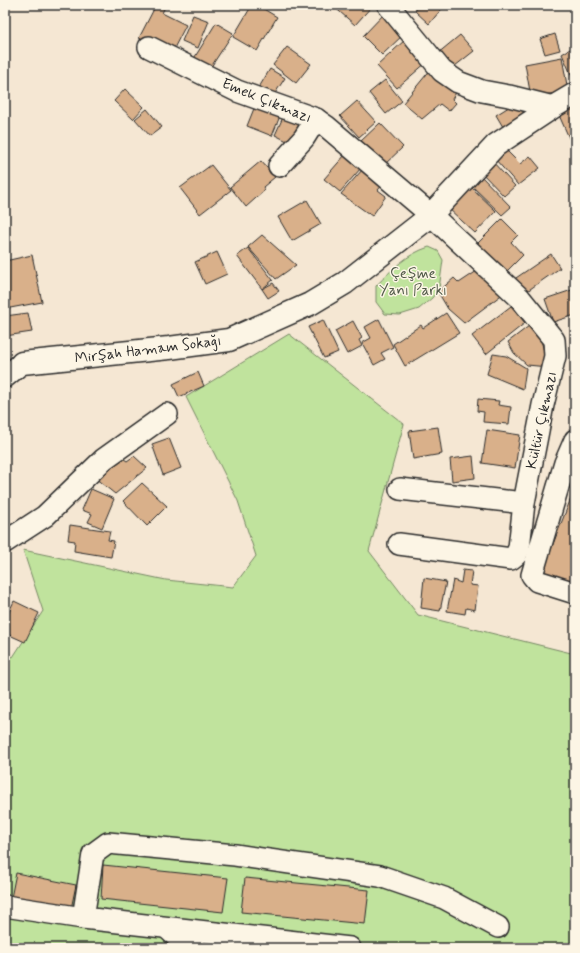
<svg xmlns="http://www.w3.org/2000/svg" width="580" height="953" font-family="Mynerve,sans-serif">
	<rect width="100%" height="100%" fill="#f5e7d3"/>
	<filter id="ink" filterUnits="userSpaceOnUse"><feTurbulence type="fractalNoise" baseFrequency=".025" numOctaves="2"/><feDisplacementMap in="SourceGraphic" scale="8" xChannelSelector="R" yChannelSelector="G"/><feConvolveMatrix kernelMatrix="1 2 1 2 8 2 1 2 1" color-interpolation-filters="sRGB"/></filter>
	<g filter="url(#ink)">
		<!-- green -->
		<g fill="#c0e39d" stroke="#768764">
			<path d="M429 247 438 251 443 260 439 289 432 298 419 309 400 315 385 314 376 302V286C392 269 407 254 429 247Z"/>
			<polygon points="289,334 404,424 369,551 418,615 575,654 575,948 5,948 5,654 13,657 43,611 23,550 166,580 233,587 256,556 238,501 186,397"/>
		</g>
		<!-- building -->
		<g fill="#d9b08a" stroke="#2b2b2b">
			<polygon points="156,5 166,5 162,13 186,25 171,54 139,38"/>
			<polygon points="252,5 257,5 277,17 257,51 233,37"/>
			<polygon points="304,5 316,5 313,10"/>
			<polygon points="332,5 373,5 355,25"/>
			<polygon points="420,5 445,5 429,24 415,11"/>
			<polygon points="385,13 405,33 382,55 363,36"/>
			<polygon points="193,15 209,21 198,48 182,41"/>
			<polygon points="216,23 233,33 209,70 193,60"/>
			<polygon points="555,34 560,50 545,54 540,39"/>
			<polygon points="460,35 474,51 450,70 437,54"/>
			<polygon points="407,38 427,62 397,88 377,66"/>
			<polygon points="575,46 575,80 574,81 562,54"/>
			<polygon points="287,47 311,64 296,83 273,65"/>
			<polygon points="562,57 568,91 531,97 525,64"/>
			<polygon points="270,69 285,78 272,98 258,89"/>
			<polygon points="431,69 459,88 452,99 456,103 449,111 440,104 422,119 403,103"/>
			<polygon points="385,80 402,101 386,114 369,93"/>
			<polygon points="125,89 144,107 133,119 114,101"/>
			<polygon points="520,100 530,117 506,132 496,115"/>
			<polygon points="357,101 376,122 359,137 340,116"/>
			<polygon points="575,105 575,148 574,149 558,113"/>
			<polygon points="255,106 280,116 272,136 247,126"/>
			<polygon points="147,109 162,127 150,136 135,119"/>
			<polygon points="284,115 300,123 291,143 275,135"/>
			<polygon points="380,123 403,147 383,166 360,142"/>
			<polygon points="506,150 520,164 530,156 540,168 518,185 495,159"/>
			<polygon points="345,155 361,168 340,192 324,179"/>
			<polygon points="261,161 275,177 263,187 265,190 246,207 230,187"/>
			<polygon points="492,161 515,186 504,196 480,171"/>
			<polygon points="211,165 231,190 200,214 180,188"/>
			<polygon points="363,169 384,183 378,190 386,196 372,216 341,194"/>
			<polygon points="480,175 511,207 502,215 471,185"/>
			<polygon points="469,185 496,211 475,233 448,208"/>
			<polygon points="307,200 321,224 292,241 278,217"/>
			<polygon points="502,219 518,235 511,242 523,255 505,273 477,244"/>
			<polygon points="262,235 296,265 276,279 248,247"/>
			<polygon points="248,248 273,280 262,289 237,256"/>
			<polygon points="217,252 227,274 205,284 195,262"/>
			<polygon points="551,254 560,268 523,294 513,280"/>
			<polygon points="32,255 42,302 5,309 5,261"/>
			<polygon points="480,269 504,293 464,323 448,309 438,292 454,278 459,283"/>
			<polygon points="273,283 279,291 268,298 262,289"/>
			<polygon points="575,289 575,315 553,322 545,299"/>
			<polygon points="511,306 525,323 486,354 472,336"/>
			<polygon points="28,313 32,332 5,336 5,316"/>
			<polygon points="446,313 459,333 405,366 393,344 421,325 423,328"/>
			<polygon points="379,319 393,347 381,353 385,359 374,365 362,343 371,338 365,327"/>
			<polygon points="323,320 338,352 324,358 308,327"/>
			<polygon points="353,321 362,338 359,340 362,346 347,354 335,331"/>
			<polygon points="529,326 541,340 548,367 527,365 514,353 508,342"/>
			<polygon points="493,354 506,356 526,368 523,389 487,374"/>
			<polygon points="198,372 204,386 179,397 173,384"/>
			<polygon points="478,399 499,401 498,405 511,407 509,424 483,422 484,412 477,411"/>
			<polygon points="438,427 442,454 413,459 409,431"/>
			<polygon points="487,430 520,435 515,468 482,463"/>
			<polygon points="169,438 181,468 163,475 152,444"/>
			<polygon points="118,455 127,461 134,456 147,468 115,494 95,478"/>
			<polygon points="473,456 475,478 452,481 450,459"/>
			<polygon points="142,483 167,506 147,526 123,501"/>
			<polygon points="575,488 575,585 542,572"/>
			<polygon points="91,489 114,499 102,528 88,522 92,514 82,510"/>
			<polygon points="70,525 110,531 108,540 114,541 111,557 74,551 75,541 68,540"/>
			<polygon points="463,570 472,571 470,585 478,586 475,610 466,608 465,614 447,611 453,580 461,583"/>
			<polygon points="424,578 446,582 440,611 421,608"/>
			<polygon points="14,601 39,613 25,642 5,633 5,621"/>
			<polygon points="103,865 228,878 223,912 101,899"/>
			<polygon points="16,873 76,885 71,909 11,898"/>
			<polygon points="245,878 369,890 365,924 241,912"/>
		</g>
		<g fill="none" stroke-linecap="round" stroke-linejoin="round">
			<!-- minor casing -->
			<g stroke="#2b2b2b" stroke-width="24">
				<g id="minor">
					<polyline points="388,5 442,71 458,82 482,91 509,96 553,107"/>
					<polyline points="149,47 237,91 316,119 326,126 431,215 520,298 554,340 555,356 543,405 524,503 519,548 516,555 511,559 399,544"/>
					<polyline points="279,166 304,138 316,119"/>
					<polyline points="5,377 22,363"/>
					<polyline points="575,440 565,463 532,575 537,581 575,593"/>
					<polyline points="400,489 524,503"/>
					<polyline points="5,542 45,516 104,459 167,414"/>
					<polyline points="5,906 83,918 350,948"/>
					<polyline points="83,918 93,854 108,843 235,855 380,876 444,898 498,927"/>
					<polyline points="167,928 180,940 194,948"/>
				</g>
			</g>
			<!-- tertiary casing -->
			<g stroke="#2b2b2b" stroke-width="25">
				<polyline id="tertiary" points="22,363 169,348 229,340 310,304 345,283 428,218 496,145 553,107 575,94"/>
			</g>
			<!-- minor -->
			<use href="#minor" stroke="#fcf5e5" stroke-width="21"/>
			<!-- tertiary -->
			<use href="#tertiary" stroke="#fcf5e5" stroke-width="22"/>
		</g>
	</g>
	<g text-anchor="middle" stroke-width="3" stroke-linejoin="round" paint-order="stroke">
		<!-- street labels -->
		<g font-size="15" fill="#2b2b2b" stroke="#fcf5e5">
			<text transform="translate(267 100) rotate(22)" y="5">Emek Çıkmazı</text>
			<text transform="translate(148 349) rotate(-7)" y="5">Mirşah Hamam Sokağı</text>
			<text transform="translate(541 420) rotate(-78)" y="5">Kültür Çıkmazı</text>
		</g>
		<!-- park labels -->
		<g font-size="15" fill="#505948" stroke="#fcf5e5">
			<text x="413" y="278">Çeşme<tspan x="413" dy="17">Yanı Parkı</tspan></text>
		</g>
	</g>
	<!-- margin -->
	<rect width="580" height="953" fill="none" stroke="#fcf5e5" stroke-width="20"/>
	<rect x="10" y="10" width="560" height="933" fill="none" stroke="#2b2b2b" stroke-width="1.5" filter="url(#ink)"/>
</svg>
